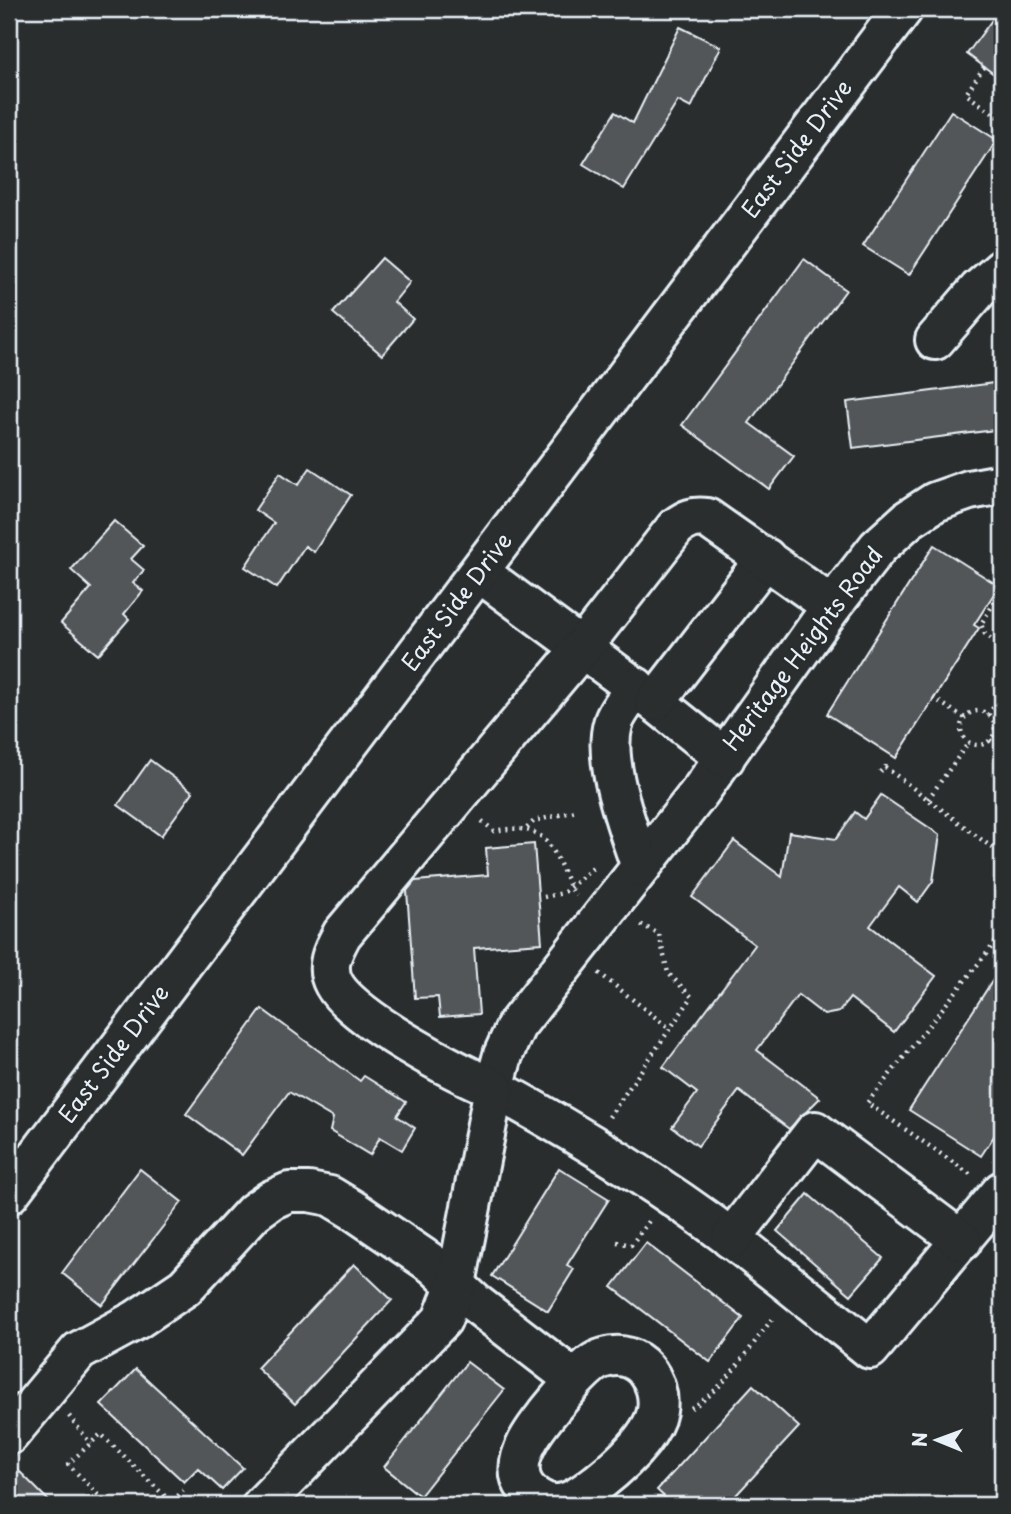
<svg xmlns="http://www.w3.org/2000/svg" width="1011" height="1514" font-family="'Playpen Sans',sans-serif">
	<rect width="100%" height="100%" fill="#2a2d2e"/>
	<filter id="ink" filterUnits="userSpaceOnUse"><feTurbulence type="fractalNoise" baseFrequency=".0143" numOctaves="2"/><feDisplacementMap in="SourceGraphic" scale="14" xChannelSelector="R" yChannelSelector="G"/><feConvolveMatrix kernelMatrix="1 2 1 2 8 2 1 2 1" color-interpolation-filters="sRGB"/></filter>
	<g filter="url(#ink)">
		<!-- building -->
		<g fill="#535759" stroke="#e8f1f8" stroke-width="2">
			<polygon points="1000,9 1002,9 1002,80 967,54"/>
			<polygon points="680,27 721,47 691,108 678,101 624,189 583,164 615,112 633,123"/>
			<polygon points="951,111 997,140 909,275 863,246"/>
			<polygon points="382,258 410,282 394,302 413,319 382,355 333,313"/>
			<polygon points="804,259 846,290 749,423 794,456 769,489 682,425"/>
			<polygon points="1002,382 1002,429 853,448 847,402"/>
			<polygon points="310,468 351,495 314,552 305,546 277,588 245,567 274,523 255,510 280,473 298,485"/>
			<polygon points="114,521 143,546 131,559 144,570 133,583 143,591 124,614 129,619 98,655 61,623 91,588 71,570"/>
			<polygon points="934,545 999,586 974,625 979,628 896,758 827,714"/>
			<polygon points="150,760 193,792 161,836 118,805"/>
			<polygon points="881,795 940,835 933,881 918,902 899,887 870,926 936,976 894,1032 850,998 839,1012 824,1015 798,995 757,1050 820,1098 789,1129 739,1091 698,1146 672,1127 697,1093 663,1067 755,945 692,897 734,841 782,877 789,832 836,839 855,812 864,819"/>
			<polygon points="534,844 542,943 474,948 479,1014 440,1017 438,997 415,998 407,891 415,881 488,875 486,848"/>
			<polygon points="1002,966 1002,1124 981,1156 909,1110"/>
			<polygon points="262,1009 360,1081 364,1076 406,1102 397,1116 415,1128 402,1150 380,1137 370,1155 330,1131 333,1118 289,1092 242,1155 186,1114"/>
			<polygon points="559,1168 609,1199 567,1265 574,1269 548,1311 492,1276"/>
			<polygon points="140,1169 182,1202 102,1305 62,1273"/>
			<polygon points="808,1194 883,1258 851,1295 777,1231"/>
			<polygon points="646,1243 743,1318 710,1362 612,1287"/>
			<polygon points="354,1264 392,1300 295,1404 257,1368"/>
			<polygon points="467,1362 504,1390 420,1496 384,1467"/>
			<polygon points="136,1369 243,1468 222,1490 198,1468 184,1482 101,1405"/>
			<polygon points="753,1385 799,1427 727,1505 673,1505 657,1490"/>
			<polygon points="9,1461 53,1505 9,1505"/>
		</g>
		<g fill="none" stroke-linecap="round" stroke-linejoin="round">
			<!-- minor casing -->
			<g stroke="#e8f1f8" stroke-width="44">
				<g id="minor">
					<polyline points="935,340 979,289 1002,269"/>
					<path d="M1002 484 969 490 935 502 909 519 878 547 832 606 699 793 516 1026 503 1055 494 1088C576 1133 658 1183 732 1239 779 1275 824 1312 870 1349L1002 1191"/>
					<polyline points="480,573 655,702 725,758"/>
					<path d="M636 687C629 698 616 712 613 724 602 762 629 831 641 867"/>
					<polyline points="655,702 766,558"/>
					<polyline points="731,1239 815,1131 962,1241"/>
					<path d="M9 1435 79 1351 136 1320 185 1287 254 1212 271 1200 289 1192H309L330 1196 353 1210 434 1265 475 1303 575 1380C555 1406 501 1455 526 1488 532 1496 543 1503 553 1504 571 1505 587 1491 600 1481 619 1466 652 1437 657 1411 662 1381 639 1347 604 1358 592 1361 584 1371 575 1380"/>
					<path d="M262 1505 442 1320 456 1284 494 1088C457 1073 352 1018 334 984 324 966 334 949 342 934L581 649 676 527C687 519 694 516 707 518L832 606"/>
				</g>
			</g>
			<!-- major casing -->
			<g stroke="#e8f1f8" stroke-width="44">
				<polyline id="major" points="9,1194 903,9"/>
			</g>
			<!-- path -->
			<g stroke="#e8f1f8" stroke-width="4.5" stroke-dasharray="2 5" stroke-linecap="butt">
				<polyline points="984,67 966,94 1002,120"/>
				<polyline points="1002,590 981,624 985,634 1002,647"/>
				<polyline points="933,698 965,718"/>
				<circle cx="978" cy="728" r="17"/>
				<polyline points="988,715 1002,695"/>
				<polyline points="990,740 1002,748"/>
				<polyline points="880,772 885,767 1002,855"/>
				<polyline points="928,799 969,742"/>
				<path d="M482 821 494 831C553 820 552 853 575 896"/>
				<polyline points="527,828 534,821 576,811"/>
				<polyline points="544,897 563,893 593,868"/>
				<polyline points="599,973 670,1029"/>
				<polyline points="609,1117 692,997 668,973 659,934 638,923"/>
				<polyline points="970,1174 867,1103 1002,934"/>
				<polyline points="617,1242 631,1245 649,1221"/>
				<path d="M691 1408C725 1390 750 1346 774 1317"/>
				<polyline points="69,1416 91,1444"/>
				<polyline points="108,1505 68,1464 101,1434 172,1503 183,1490"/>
			</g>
			<!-- minor -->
			<use href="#minor" stroke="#2a2d2e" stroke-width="38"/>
			<!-- major -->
			<use href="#major" stroke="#2a2d2e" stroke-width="38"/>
		</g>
	</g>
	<g text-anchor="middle" stroke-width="5" stroke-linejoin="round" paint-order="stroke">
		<!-- street labels -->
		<g font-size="23" fill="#e8f1f8" stroke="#2a2d2e">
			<text transform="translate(797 149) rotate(-53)" y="8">East Side Drive</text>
			<text transform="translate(457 602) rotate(-53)" y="8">East Side Drive</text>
			<text transform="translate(803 649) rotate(-53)" y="8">Heritage Heights Road</text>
			<text transform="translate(114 1054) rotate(-53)" y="8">East Side Drive</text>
		</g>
	</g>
	<!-- margin -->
	<rect width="1011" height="1514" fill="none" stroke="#2a2d2e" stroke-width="35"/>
	<rect x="18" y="18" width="976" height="1479" fill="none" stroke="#e8f1f8" stroke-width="2.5" filter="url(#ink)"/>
	<!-- north arrow -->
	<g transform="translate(937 1440) rotate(271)" stroke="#2a2d2e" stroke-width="5" paint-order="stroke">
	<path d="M0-5L12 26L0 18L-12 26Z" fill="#e8f1f8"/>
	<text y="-10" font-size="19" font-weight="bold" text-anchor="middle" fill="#e8f1f8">N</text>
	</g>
</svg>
